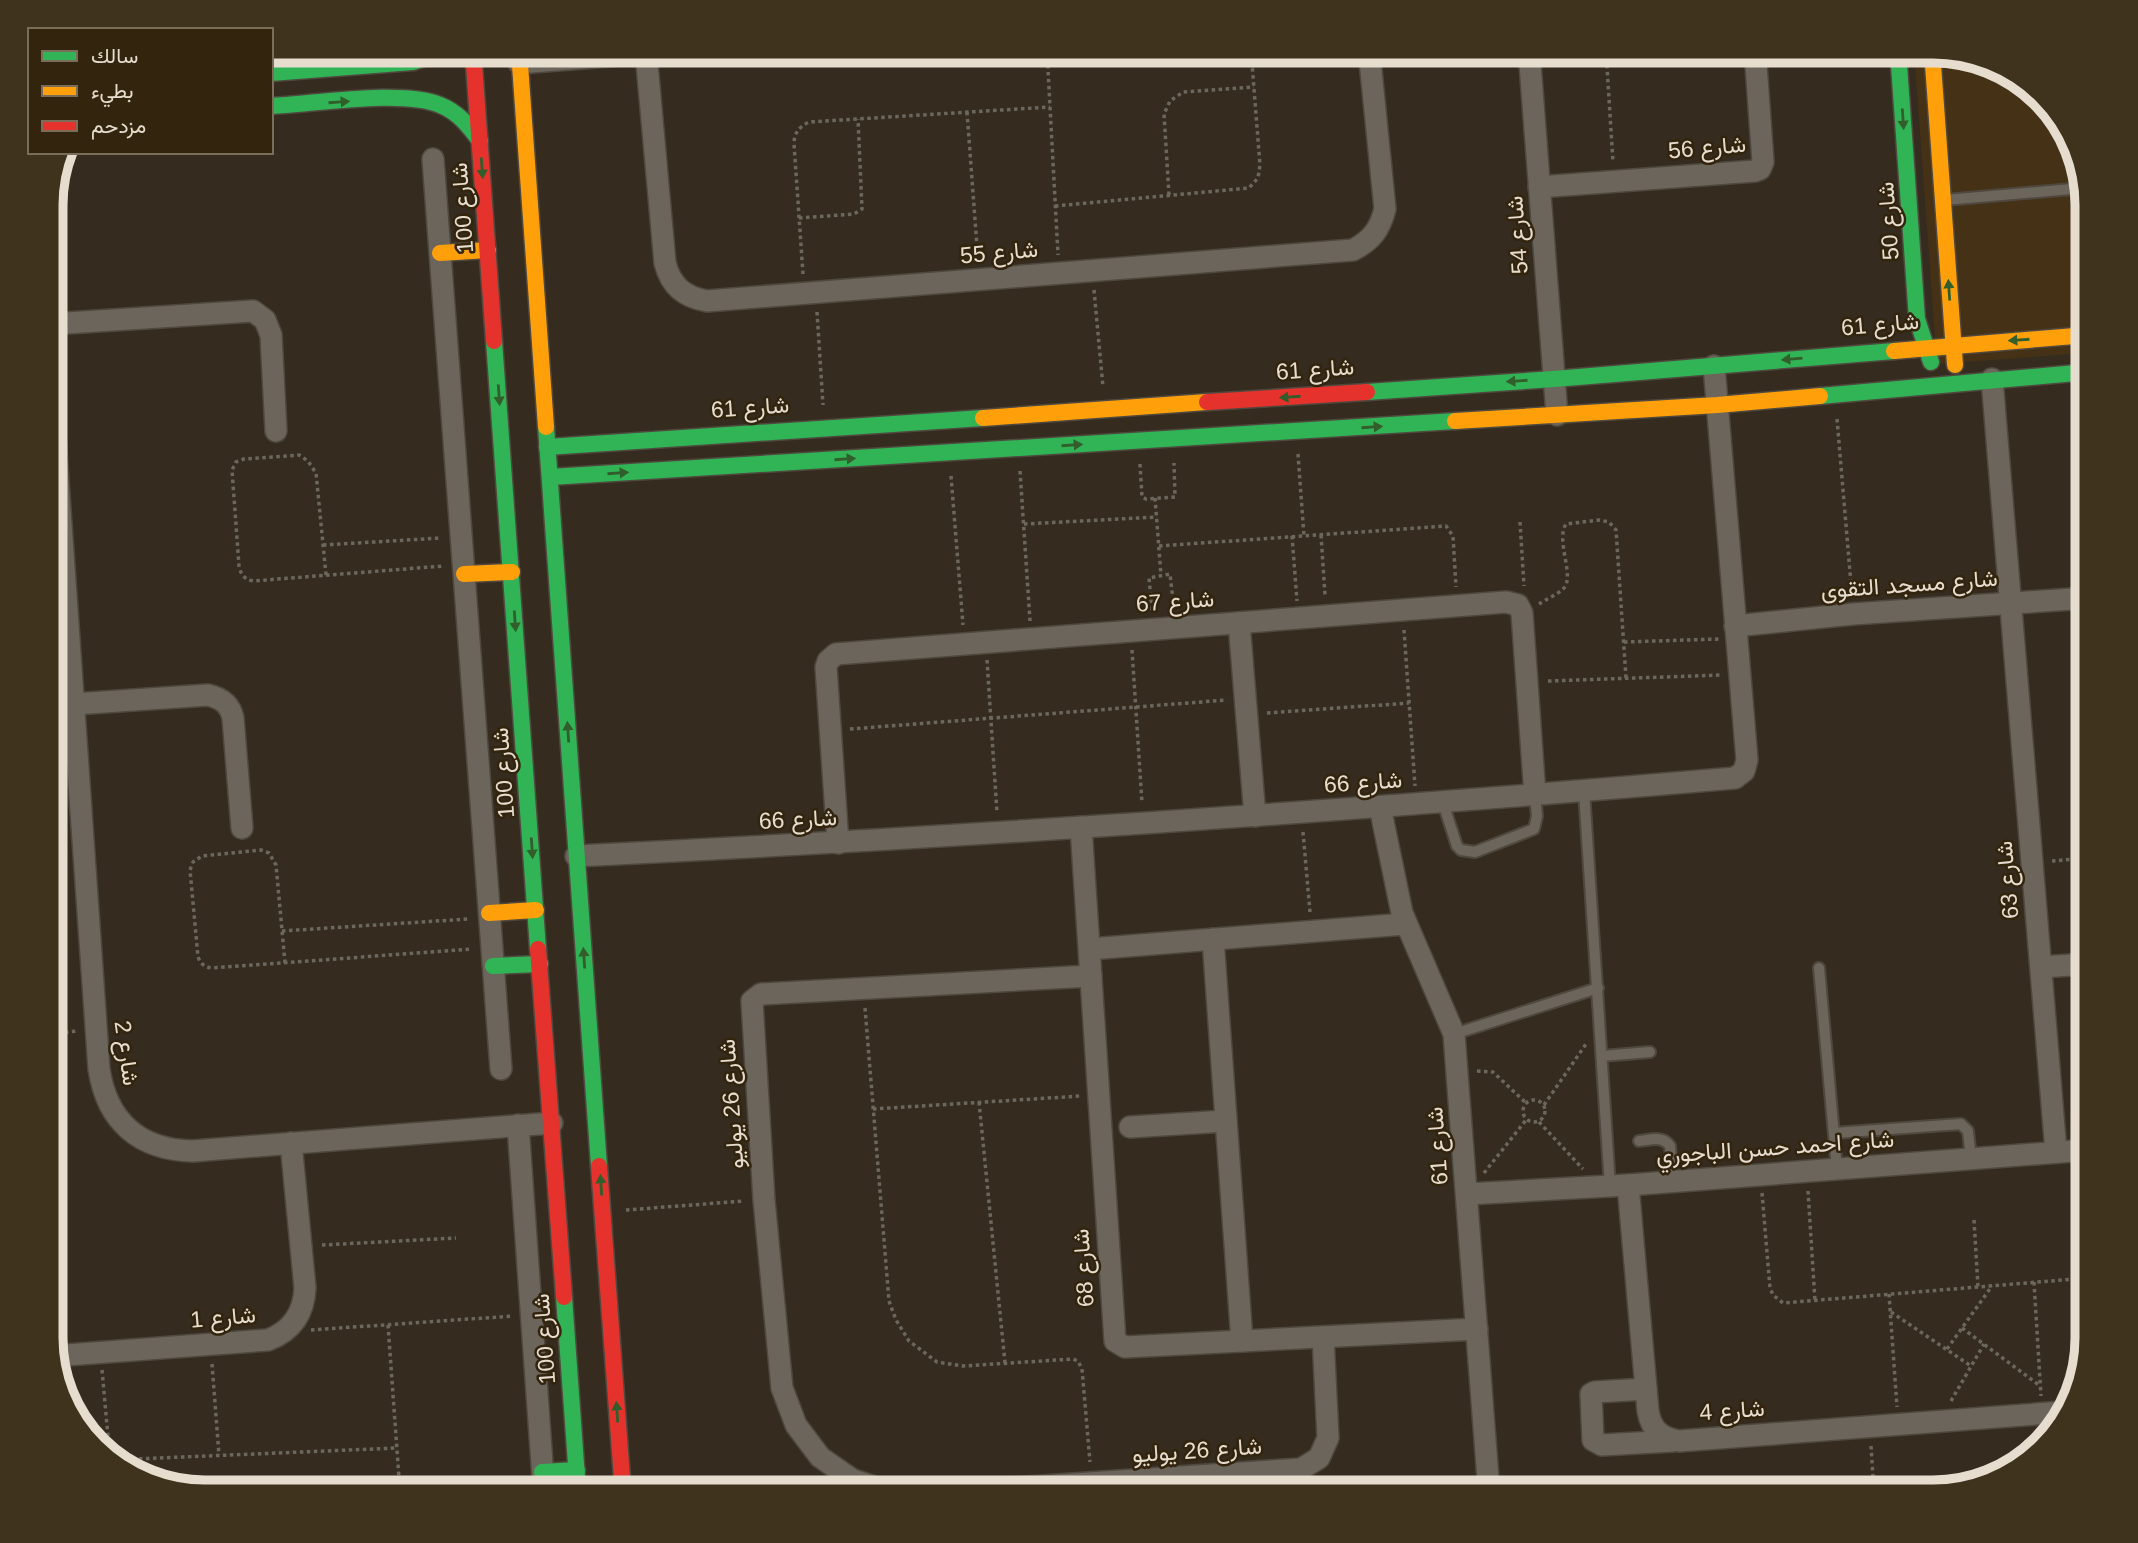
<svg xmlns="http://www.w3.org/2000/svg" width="2138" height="1543" font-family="Arial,Vazirmatn,sans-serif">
	<rect width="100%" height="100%" fill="#352c1f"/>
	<!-- built -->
	<polygon fill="#443116" points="1914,51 1934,51 2027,82 2071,136 2087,204 2087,353 1937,364"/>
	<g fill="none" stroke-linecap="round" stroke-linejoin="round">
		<!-- lane casing -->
		<g stroke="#4f483e" stroke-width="14">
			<g id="lane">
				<path d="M1945 200 2072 189C2085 192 2086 200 2087 212"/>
				<polyline points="1584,791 1610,1186"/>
				<polyline points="1443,803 1457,846 1461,850 1475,852 1534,829 1537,816 1535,795"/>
				<polyline points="1819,968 1837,1169"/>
				<polyline points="1454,1034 1598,988"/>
				<polyline points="1602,1056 1650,1052"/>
				<polyline points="1834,1133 1961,1124 1968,1131 1971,1159"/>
				<path d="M1639 1141C1650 1140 1663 1135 1670 1146L1673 1182"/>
			</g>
		</g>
		<!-- street casing -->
		<g stroke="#4f483e" stroke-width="24">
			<g id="street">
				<polyline points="1529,51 1557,415"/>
				<path d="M646 53 665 263C671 286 684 297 707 301L1353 250C1372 240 1380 229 1385 209L1369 51"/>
				<polyline points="519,63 672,51"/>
				<polyline points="433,159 501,1069"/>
				<polyline points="1539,187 1755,171 1760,169 1763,162 1755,51"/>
				<polyline points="51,324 253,311 265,320 271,335 276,431"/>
				<polyline points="1992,379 2056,1152"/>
				<path d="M51 381 99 1069C107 1122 140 1150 193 1151L552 1123"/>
				<polyline points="1239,623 1255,816"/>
				<polyline points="1735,626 1853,614 2087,598"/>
				<path d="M74 704 208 695C221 698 230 704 233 718L242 828"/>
				<polyline points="1380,807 1402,913 1454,1034 1489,1492"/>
				<polyline points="1081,827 1115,1341 1125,1347 1477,1329"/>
				<polyline points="838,843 826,667 828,661 836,654 1506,602 1518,605 1522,613 1535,795"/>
				<path d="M576 856C963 837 1349 811 1735 778L1744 771 1747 760 1714 366"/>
				<polyline points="1213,939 1242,1341"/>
				<polyline points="1090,949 1405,924"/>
				<polyline points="2041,967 2087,964"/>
				<polyline points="518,1125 544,1492"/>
				<polyline points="1130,1127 1226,1121"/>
				<path d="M1628 1185 1648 1411C1651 1429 1660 1438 1679 1441L2063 1412"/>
				<polyline points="1467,1194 1628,1185 2087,1150"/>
				<path d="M53 1356 268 1340C292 1331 304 1313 305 1288L291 1143"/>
				<polyline points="1646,1389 1595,1392 1591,1394 1593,1440 1602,1445 1673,1441"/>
				<polyline points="889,1492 853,1480 820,1457 796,1425 782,1388 764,1200 752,1001 761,994 1091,976"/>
				<polyline points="950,1492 1301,1469 1319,1458 1328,1438 1323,1337"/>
			</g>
		</g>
		<!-- fast casing -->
		<g stroke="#4f483e" stroke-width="19">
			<g id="fast">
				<polyline points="1898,51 1917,319 1931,362"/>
				<polyline points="271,73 413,62 442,51"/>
				<path d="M271 106C314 104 403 89 440 105 458 112 469 126 480 141"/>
				<polyline points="494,341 538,949"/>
				<polyline points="1367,392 1554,379 1894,351"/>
				<polyline points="1820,396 2087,372"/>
				<polyline points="546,427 599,1166"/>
				<polyline points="547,447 983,418"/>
				<polyline points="550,477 1455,421"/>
				<polyline points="493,966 540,964"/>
				<polyline points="564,1297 578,1492"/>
				<polyline points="542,1472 577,1470"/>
			</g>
		</g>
		<!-- slow casing -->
		<g stroke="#4f483e" stroke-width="19">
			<g id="slow">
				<polyline points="519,51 546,427"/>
				<polyline points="1932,51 1955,365"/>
				<polyline points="440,253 488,250"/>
				<polyline points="1894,351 2087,335"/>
				<polyline points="983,418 1207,402"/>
				<polyline points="1455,421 1717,405 1820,396"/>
				<polyline points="464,574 512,572"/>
				<polyline points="489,913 536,910"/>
			</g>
		</g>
		<!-- jam casing -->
		<g stroke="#4f483e" stroke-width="19">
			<g id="jam">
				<polyline points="473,51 494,341"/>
				<polyline points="1207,402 1367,392"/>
				<polyline points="538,949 564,1297"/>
				<polyline points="599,1166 623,1492"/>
			</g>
		</g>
		<!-- path -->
		<g stroke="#6c675e" stroke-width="3.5" stroke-dasharray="3.5 3.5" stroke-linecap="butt">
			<polyline points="1047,51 1058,255"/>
			<polyline points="1606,51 1613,162"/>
			<polyline points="1606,61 1677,58 1686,51"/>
			<polyline points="967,112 978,260"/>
			<polyline points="1169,195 1164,114 1170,101 1183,92 1254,87"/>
			<polyline points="1055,206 1249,188 1258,178 1260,165 1251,51"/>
			<polyline points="799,218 854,214 862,209 858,119"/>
			<path d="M803 274 794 144C794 133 799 127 809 122L1050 107"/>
			<polyline points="1094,290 1103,387"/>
			<polyline points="817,312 823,405"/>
			<polyline points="1837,419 1852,596"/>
			<polyline points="1298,454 1304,536"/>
			<polyline points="1140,464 1142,497 1146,499 1175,497 1174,463"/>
			<polyline points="1020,471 1030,621"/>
			<polyline points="951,476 963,625"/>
			<polyline points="1155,498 1161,575"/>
			<polyline points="1520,522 1524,586"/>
			<polyline points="1024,524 1157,517"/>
			<polyline points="1321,535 1325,595"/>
			<polyline points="1292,536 1297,601"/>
			<polyline points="323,545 441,538"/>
			<polyline points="1159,546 1446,526 1453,536 1456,587"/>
			<path d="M326 575 316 473 308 461 299 455 244 459 236 462 232 470 239 566C241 575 244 579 253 581L443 566"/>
			<path d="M1539 604C1546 599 1557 595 1563 589 1576 577 1555 541 1566 524L1599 520 1609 522 1616 530 1626 678"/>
			<polyline points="1152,610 1149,578 1170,574 1174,609"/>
			<polyline points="1404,630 1415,786"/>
			<polyline points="1624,642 1719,639"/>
			<polyline points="1132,650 1142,803"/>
			<polyline points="987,660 997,813"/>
			<polyline points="1548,681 1722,675"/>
			<polyline points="1267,713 1409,703"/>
			<polyline points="850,729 1227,700"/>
			<polyline points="1303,832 1310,912"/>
			<polyline points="2052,861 2087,858"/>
			<polyline points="282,931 468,919"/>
			<path d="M285 963 276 865 269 853 261 850 202 856 193 862 190 870 198 957C201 964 204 967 212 968L472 949"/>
			<polyline points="865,1008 889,1301 896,1320 909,1341 937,1362 963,1366 1073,1359 1078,1361 1082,1369 1090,1462"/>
			<polyline points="51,1034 77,1031"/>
			<polyline points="1477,1071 1493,1072 1526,1103"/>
			<circle cx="1534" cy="1111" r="11"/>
			<polyline points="979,1102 1005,1363"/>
			<polyline points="1544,1105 1586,1044"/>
			<polyline points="873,1109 1081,1096"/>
			<polyline points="1539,1122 1583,1169"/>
			<polyline points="1484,1173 1526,1120"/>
			<polyline points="1808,1191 1815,1301"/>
			<polyline points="1762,1193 1770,1288 1773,1295 1783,1303 2087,1278"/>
			<polyline points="626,1210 744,1201"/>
			<polyline points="1974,1220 1978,1287"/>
			<polyline points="322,1245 456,1238"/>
			<polyline points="2034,1282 2041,1396"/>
			<polyline points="1889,1294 1897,1407"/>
			<polyline points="1891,1312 1971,1366"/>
			<polyline points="388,1325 400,1492"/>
			<polyline points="1962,1328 2039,1385"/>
			<polyline points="311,1330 513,1316"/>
			<polyline points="1947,1349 1992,1286"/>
			<polyline points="212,1364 219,1455"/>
			<polyline points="102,1370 110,1459"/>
			<polyline points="1951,1401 1984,1344"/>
			<polyline points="1871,1446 1874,1492"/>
			<polyline points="111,1460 397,1448"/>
		</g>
		<!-- lane -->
		<use href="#lane" stroke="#6c655b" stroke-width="10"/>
		<!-- street -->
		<use href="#street" stroke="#6c655b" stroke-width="21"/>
		<!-- fast -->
		<use href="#fast" stroke="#30b455" stroke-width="16"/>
		<!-- slow -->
		<use href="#slow" stroke="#ff9f0a" stroke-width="16"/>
		<!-- jam -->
		<use href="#jam" stroke="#e5322d" stroke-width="16"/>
	</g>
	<!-- one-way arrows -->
	<defs><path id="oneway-solid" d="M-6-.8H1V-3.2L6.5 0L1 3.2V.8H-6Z" transform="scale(1.75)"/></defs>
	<g fill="#315e2a">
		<use href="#oneway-solid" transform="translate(339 102) rotate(-4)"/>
		<use href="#oneway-solid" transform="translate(1903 119) rotate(86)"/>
		<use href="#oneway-solid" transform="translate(482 168) rotate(86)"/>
		<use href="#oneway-solid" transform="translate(1949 290) rotate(-94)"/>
		<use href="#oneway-solid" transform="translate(2019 340) rotate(176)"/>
		<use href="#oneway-solid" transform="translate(1792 359) rotate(175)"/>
		<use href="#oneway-solid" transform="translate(1517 381) rotate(176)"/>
		<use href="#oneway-solid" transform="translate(499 395) rotate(86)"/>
		<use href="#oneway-solid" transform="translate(1290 397) rotate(176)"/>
		<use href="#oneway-solid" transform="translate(1372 427) rotate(-4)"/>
		<use href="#oneway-solid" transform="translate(1072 445) rotate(-4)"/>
		<use href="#oneway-solid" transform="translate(845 459) rotate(-4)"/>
		<use href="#oneway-solid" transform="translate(618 473) rotate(-4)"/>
		<use href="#oneway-solid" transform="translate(515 621) rotate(86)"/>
		<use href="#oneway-solid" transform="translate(568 732) rotate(-94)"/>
		<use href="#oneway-solid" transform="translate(532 848) rotate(86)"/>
		<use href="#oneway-solid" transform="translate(584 958) rotate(-94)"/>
		<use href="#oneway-solid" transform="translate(601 1185) rotate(-94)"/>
		<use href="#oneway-solid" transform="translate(617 1412) rotate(-94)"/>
	</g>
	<g text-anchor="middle" stroke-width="5" stroke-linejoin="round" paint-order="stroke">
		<!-- street labels -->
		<g font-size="23" fill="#e6ddcf" stroke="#32240d">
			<text transform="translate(1707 147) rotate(-5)" y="8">شارع 56</text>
			<text transform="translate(462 208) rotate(-94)" y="8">شارع 100</text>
			<text transform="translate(1888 221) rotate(-94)" y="8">شارع 50</text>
			<text transform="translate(1517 235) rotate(-94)" y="8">شارع 54</text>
			<text transform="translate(999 252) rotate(-5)" y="8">شارع 55</text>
			<text transform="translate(1880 324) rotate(-5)" y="8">شارع 61</text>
			<text transform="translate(1315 369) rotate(-4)" y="8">شارع 61</text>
			<text transform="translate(750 407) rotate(-4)" y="8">شارع 61</text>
			<text transform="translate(1909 584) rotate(-4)" y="8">شارع مسجد التقوى</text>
			<text transform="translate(1175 601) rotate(-4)" y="8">شارع 67</text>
			<text transform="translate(503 773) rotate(-94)" y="8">شارع 100</text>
			<text transform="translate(1363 782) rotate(-4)" y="8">شارع 66</text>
			<text transform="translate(798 819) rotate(-3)" y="8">شارع 66</text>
			<text transform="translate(2007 880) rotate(-95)" y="8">شارع 63</text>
			<text transform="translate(127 1053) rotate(82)" y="8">شارع 2</text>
			<text transform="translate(731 1104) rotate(-94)" y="8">شارع 26 يوليو</text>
			<text transform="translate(1437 1146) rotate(-94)" y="8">شارع 61</text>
			<text transform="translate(1775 1147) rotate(-4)" y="8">شارع احمد حسن الباجوري</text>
			<text transform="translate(1083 1268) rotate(-94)" y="8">شارع 68</text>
			<text transform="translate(223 1317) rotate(-5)" y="8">شارع 1</text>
			<text transform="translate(544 1339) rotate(-94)" y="8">شارع 100</text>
			<text transform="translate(1732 1410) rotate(-4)" y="8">شارع 4</text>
			<text transform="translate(1197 1450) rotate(-4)" y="8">شارع 26 يوليو</text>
		</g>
	</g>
	<!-- crop -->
	<path d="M0 0H2138V1543H0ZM205 63H1933A142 142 0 0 1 2075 205V1338A142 142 0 0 1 1933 1480H205A142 142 0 0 1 63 1338V205A142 142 0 0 1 205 63Z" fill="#40331d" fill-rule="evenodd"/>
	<path fill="none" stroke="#e6ddcf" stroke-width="9" d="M205 63H1933A142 142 0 0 1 2075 205V1338A142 142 0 0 1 1933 1480H205A142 142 0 0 1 63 1338V205A142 142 0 0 1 205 63Z"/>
	<!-- legend -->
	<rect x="28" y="28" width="245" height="126" fill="#32240d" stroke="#7a6e5b" stroke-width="2"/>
	<rect x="42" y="51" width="35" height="10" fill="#30b455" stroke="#7a6e5b" stroke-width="2"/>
	<text x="91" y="63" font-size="21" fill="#e6ddcf">سالك</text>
	<rect x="42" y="86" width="35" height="10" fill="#ff9f0a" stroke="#7a6e5b" stroke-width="2"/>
	<text x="91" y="98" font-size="21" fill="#e6ddcf">بطيء</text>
	<rect x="42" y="121" width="35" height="10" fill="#e5322d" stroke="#7a6e5b" stroke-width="2"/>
	<text x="91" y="133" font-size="21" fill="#e6ddcf">مزدحم</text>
</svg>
